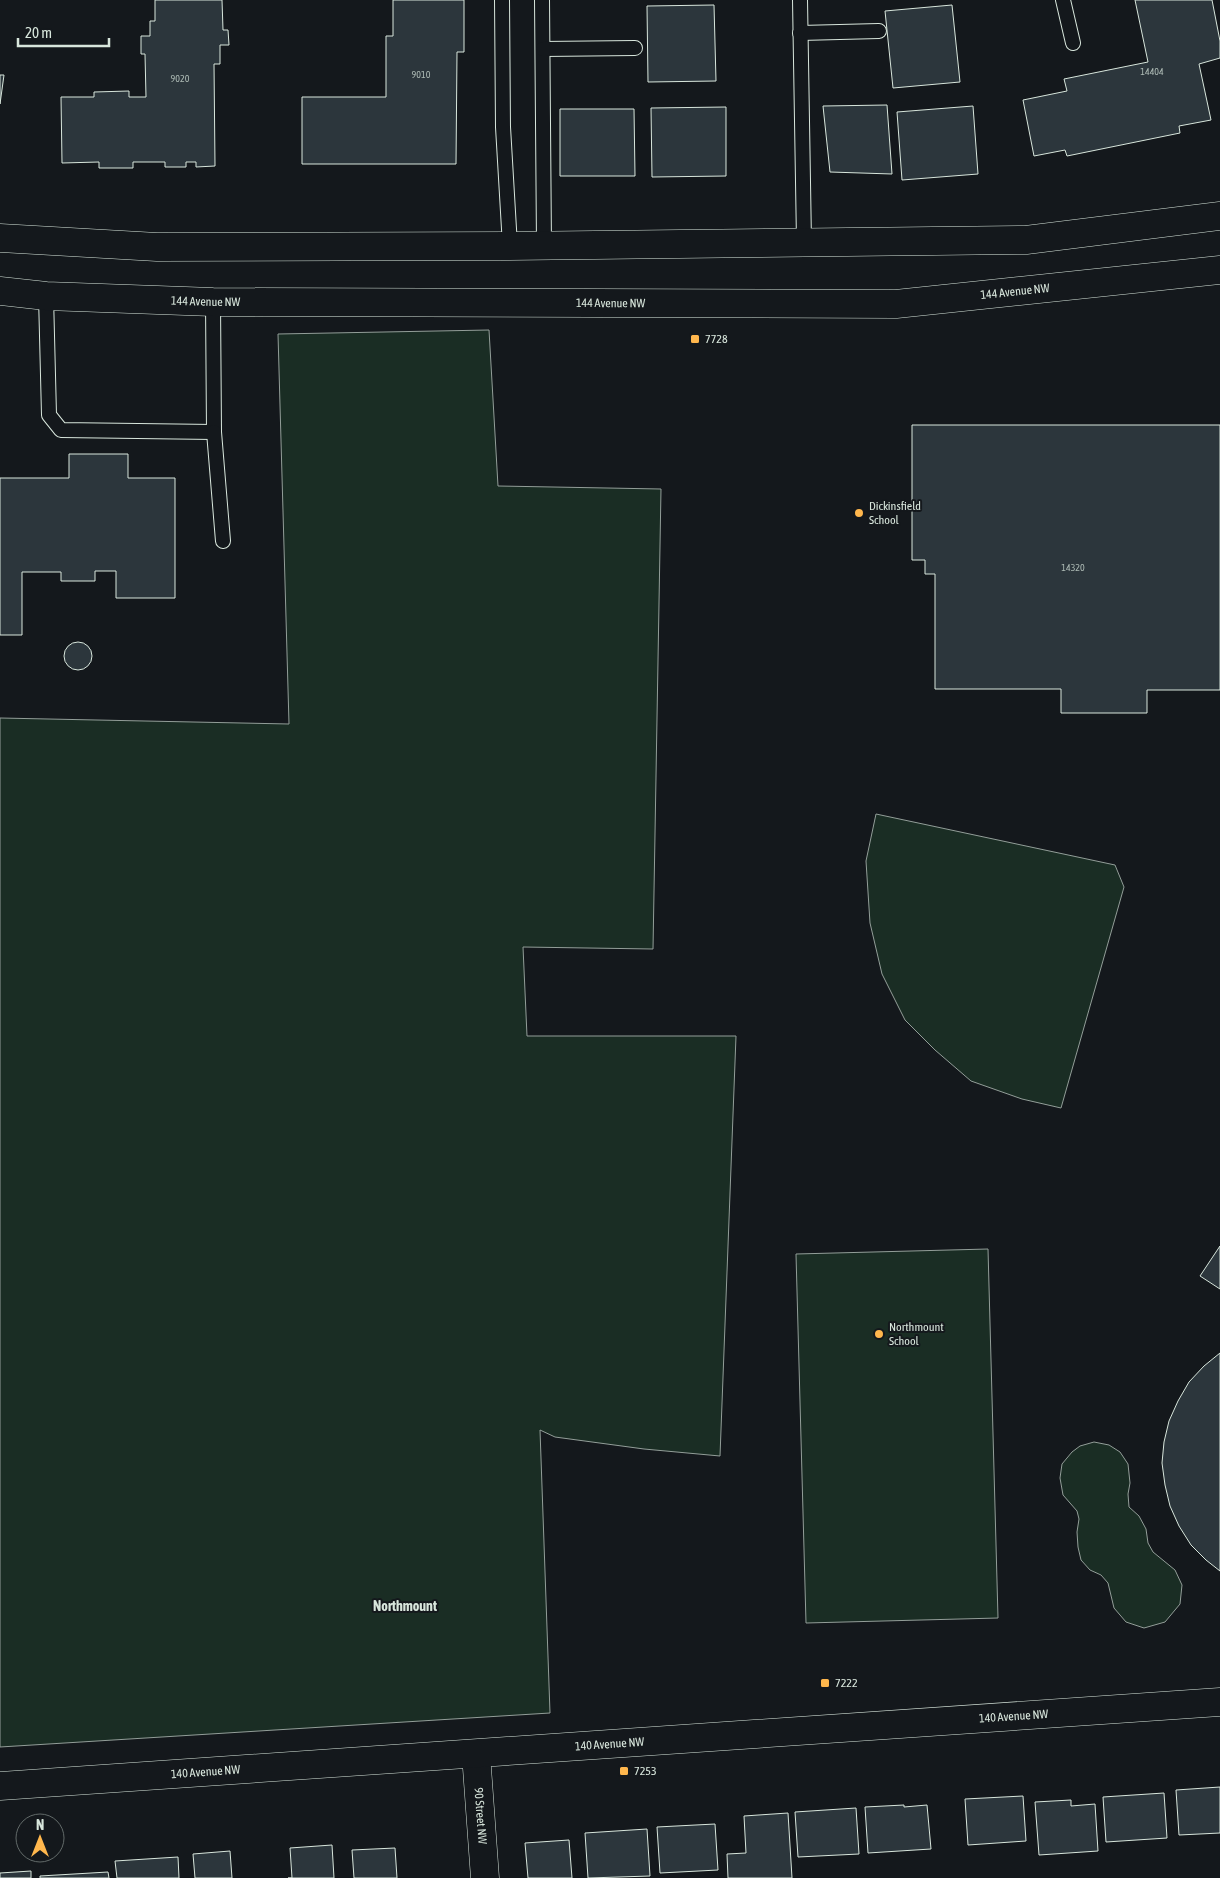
<svg xmlns="http://www.w3.org/2000/svg" width="1220" height="1878" font-family="'Asap Condensed',sans-serif">
	<rect width="100%" height="100%" fill="#14181c"/>
	<!-- green -->
	<g fill="#1a2d24" stroke="#939e99">
		<polygon points="489,330 498,486 661,489 653,949 523,947 527,1036 736,1036 720,1456 644,1449 555,1437 540,1430 550,1713 0,1747 0,718 289,724 278,334"/>
		<polygon points="876,814 1115,865 1124,887 1061,1108 1022,1099 971,1081 935,1050 905,1020 882,974 870,923 866,861"/>
		<polygon points="988,1249 998,1618 806,1623 796,1254"/>
		<polygon points="1094,1442 1109,1445 1120,1452 1128,1464 1130,1483 1128,1494 1129,1507 1139,1516 1146,1529 1148,1543 1153,1552 1175,1570 1182,1585 1180,1604 1165,1622 1144,1628 1126,1622 1114,1608 1108,1583 1101,1575 1090,1570 1081,1560 1078,1547 1077,1532 1079,1519 1077,1511 1063,1495 1060,1478 1062,1464 1072,1452 1080,1446"/>
	</g>
	<!-- building -->
	<g fill="#2c363c" stroke="#d8e6dc">
		<polygon points="155,0 222,0 223,30 228,30 229,45 220,45 220,64 214,64 215,166 196,167 196,162 186,162 186,167 165,167 165,162 133,162 133,168 99,168 99,162 62,163 61,97 94,97 94,92 129,91 129,97 146,97 145,54 141,54 141,36 150,36 150,21 155,21"/>
		<polygon points="393,0 464,0 464,52 457,52 456,164 302,164 302,97 386,97 386,36 393,36"/>
		<polygon points="1135,0 1212,0 1220,41 1220,58 1199,64 1211,120 1179,126 1180,133 1067,156 1065,150 1034,156 1023,100 1067,91 1064,79 1148,62"/>
		<polygon points="714,5 716,81 648,82 647,6"/>
		<polygon points="952,5 960,82 893,88 885,11"/>
		<polygon points="0,75 4,75 0,104"/>
		<polygon points="887,105 892,174 830,172 823,106"/>
		<polygon points="973,106 978,174 902,180 897,112"/>
		<polygon points="726,107 726,176 652,177 651,108"/>
		<polygon points="560,109 634,109 635,176 560,176"/>
		<polygon points="912,425 1220,425 1220,690 1147,690 1147,713 1061,713 1061,689 935,689 935,574 925,574 925,560 912,560"/>
		<polygon points="69,454 128,454 128,478 175,478 175,598 116,598 116,571 95,571 95,581 61,581 61,572 22,572 22,635 0,635 0,478 69,478"/>
		<circle cx="78" cy="656" r="14"/>
		<polygon points="1220,1246 1220,1289 1200,1276"/>
		<polygon points="1220,1353 1220,1571 1206,1560 1191,1545 1179,1526 1170,1506 1165,1485 1162,1463 1164,1442 1169,1421 1178,1401 1189,1382 1204,1366"/>
		<polygon points="1220,1787 1220,1833 1179,1835 1176,1790"/>
		<polygon points="1164,1793 1167,1838 1106,1842 1103,1797"/>
		<polygon points="1023,1796 1026,1841 968,1845 965,1799"/>
		<polygon points="1071,1800 1071,1806 1095,1804 1098,1851 1039,1855 1035,1802"/>
		<polygon points="904,1805 904,1807 927,1805 931,1849 868,1853 865,1807"/>
		<polygon points="856,1808 859,1854 798,1857 795,1812"/>
		<polygon points="788,1813 792,1878 728,1878 727,1854 746,1853 744,1816"/>
		<polygon points="715,1824 718,1870 660,1873 657,1827"/>
		<polygon points="647,1829 650,1876 588,1878 585,1833"/>
		<polygon points="569,1840 572,1878 528,1878 525,1843"/>
		<polygon points="332,1845 334,1878 288,1878 292,1878 290,1848"/>
		<polygon points="395,1848 397,1878 354,1878 352,1850"/>
		<polygon points="230,1851 232,1878 195,1878 193,1854"/>
		<polygon points="178,1857 179,1878 117,1878 115,1861"/>
		<polygon points="31,1871 31,1878 0,1878 0,1873"/>
		<polygon points="108,1872 109,1878 40,1878 40,1876"/>
	</g>
	<g fill="none" stroke-linecap="round" stroke-linejoin="round">
		<!-- lane casing -->
		<g stroke="#d8e6dc" stroke-width="16">
			<g id="lane">
				<polyline points="502,0 503,127 510,246"/>
				<polyline points="542,0 544,245"/>
				<polyline points="800,0 804,242"/>
				<polyline points="1063,0 1073,43"/>
				<polyline points="800,33 879,31"/>
				<polyline points="543,49 635,48"/>
				<polyline points="46,296 49,415 61,430 214,432 213,302"/>
				<polyline points="214,432 223,541"/>
			</g>
		</g>
		<!-- street casing -->
		<g stroke="#d8e6dc" stroke-width="29">
			<g id="street">
				<path id="s1" d="M476 1754 485 1878"/>
			</g>
		</g>
		<!-- secondary casing -->
		<g stroke="#d8e6dc" stroke-width="29">
			<g id="secondary">
				<polyline points="0,238 157,247 510,246 1026,240 1220,216"/>
				<path id="s2" d="M0 291 46 296 213 302 896 304 1220 270"/>
				<path id="s3" d="M0 1786 1220 1702"/>
			</g>
		</g>
		<!-- lane -->
		<use href="#lane" stroke="#14181c" stroke-width="14"/>
		<!-- street -->
		<use href="#street" stroke="#14181c" stroke-width="28"/>
		<!-- secondary -->
		<use href="#secondary" stroke="#14181c" stroke-width="28"/>
	</g>
	<!-- markers -->
	<g fill="#ffb74d" stroke="#14181c" stroke-width="2">
		<rect x="690" y="334" width="10" height="10" rx="2.5"/>
		<circle cx="859" cy="513" r="5"/>
		<circle cx="879" cy="1334" r="5"/>
		<rect x="820" y="1678" width="10" height="10" rx="2.5"/>
		<rect x="619" y="1766" width="10" height="10" rx="2.5"/>
	</g>
	<g text-anchor="middle" stroke-width="4" stroke-linejoin="round" paint-order="stroke">
		<!-- number labels -->
		<g font-size="10" fill="#adbab4">
			<text x="1152" y="75">14404</text>
			<text x="421" y="78">9010</text>
			<text x="180" y="82">9020</text>
			<text x="1073" y="571">14320</text>
		</g>
		<!-- street labels -->
		<g font-size="12" fill="#d8e6dc" stroke="#14181c">
			<text dy="4" stroke="none"><textPath href="#s2" startOffset="1016">144 Avenue NW</textPath></text>
			<text dy="4" stroke="none"><textPath href="#s2" startOffset="206">144 Avenue NW</textPath></text>
			<text dy="4" stroke="none"><textPath href="#s2" startOffset="611">144 Avenue NW</textPath></text>
			<text dy="4" stroke="none"><textPath href="#s3" startOffset="1016">140 Avenue NW</textPath></text>
			<text dy="4" stroke="none"><textPath href="#s3" startOffset="611">140 Avenue NW</textPath></text>
			<text dy="4" stroke="none"><textPath href="#s3" startOffset="206">140 Avenue NW</textPath></text>
			<text dy="4" stroke="none"><textPath href="#s1" startOffset="62">90 Street NW</textPath></text>
		</g>
		<!-- poi labels -->
		<g font-size="12" fill="#d8e6dc" stroke="#14181c" text-anchor="start">
			<text x="705" y="343">7728</text>
			<text x="869" y="510">Dickinsfield<tspan x="869" dy="14">School</tspan></text>
			<text x="889" y="1331">Northmount<tspan x="889" dy="14">School</tspan></text>
			<text x="835" y="1687">7222</text>
			<text x="634" y="1775">7253</text>
		</g>
		<!-- neighbourhood labels -->
		<g font-size="14" font-weight="bold" fill="#d8e6dc" stroke="#14181c">
			<text x="405" y="1611">Northmount</text>
		</g>
	</g>
	<!-- north arrow -->
	<g transform="translate(40 1838)"><circle r="24" fill="#14181c" stroke="#626a69"/>
	<path d="M0-4L9 19L0 12L-9 19Z" fill="#ffb74d"/>
	<text y="-8" font-size="14" font-weight="bold" text-anchor="middle" fill="#d8e6dc">N</text>
	</g>
	<!-- scale -->
	<path d="M18 38v8h91v-8" fill="none" stroke="#d8e6dc" stroke-width="2.5"/>
	<text x="25" y="38" font-size="15" fill="#d8e6dc" stroke="#14181c" stroke-width="4" paint-order="stroke">20 m</text>
</svg>
